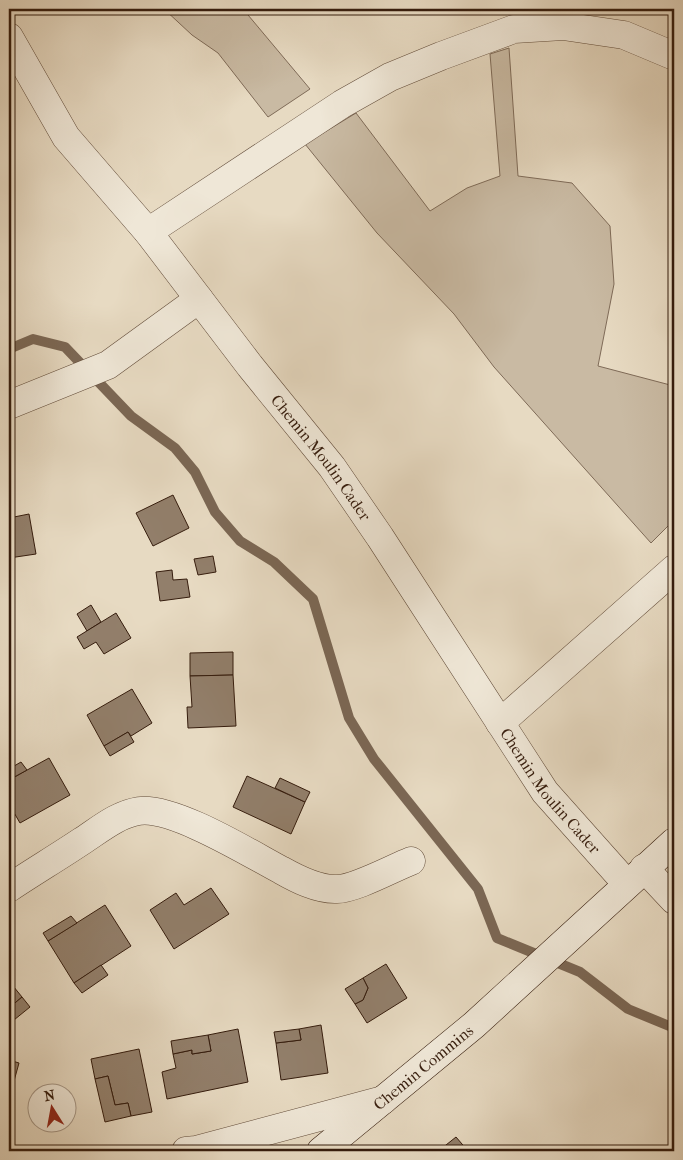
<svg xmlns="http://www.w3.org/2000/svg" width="683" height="1160" font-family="'IM FELL French Canon',serif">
	<rect width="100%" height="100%" fill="#e7dac2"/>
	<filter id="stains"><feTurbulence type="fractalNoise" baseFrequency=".004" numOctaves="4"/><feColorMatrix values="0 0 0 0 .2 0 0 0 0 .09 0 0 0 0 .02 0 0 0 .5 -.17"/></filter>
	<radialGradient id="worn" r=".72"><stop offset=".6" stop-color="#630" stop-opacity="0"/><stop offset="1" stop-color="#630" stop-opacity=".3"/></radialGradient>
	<!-- green -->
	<g fill="#c9baa3" stroke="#7f6b58">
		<polygon points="164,9 243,9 310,89 268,117 218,53 192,35"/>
		<polygon points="509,48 518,176 572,183 610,226 614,284 598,366 674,386 674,520 651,543 494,367 454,314 377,233 305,144 356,113 430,211 467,188 500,176 490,54"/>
	</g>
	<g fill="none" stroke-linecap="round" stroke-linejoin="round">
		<!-- stream -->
		<polyline stroke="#7b6754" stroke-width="10" points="9,349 33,339 65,347 131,416 175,448 195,472 215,512 240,541 274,562 313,599 349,718 374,759 478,889 497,938 580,972 628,1009 674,1028"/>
	</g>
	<!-- building -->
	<g fill="#927f6b" stroke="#351c0d">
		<polygon points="173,495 189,528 153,546 136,513"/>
		<polygon points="29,514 36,554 9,558 9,518"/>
		<polygon points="213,556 216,572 198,575 194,559"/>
		<polygon points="172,570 173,580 187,579 190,597 160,601 156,572"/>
		<polygon points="91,605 101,622 87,631 77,614"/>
		<polygon points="116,613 131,638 104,654 96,642 84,649 77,637"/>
		<polygon points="233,652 233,675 190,676 190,653"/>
		<polygon points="233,675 236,726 188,728 187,707 192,707 190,676"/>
		<polygon points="132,689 152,723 131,736 128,732 104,746 87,715"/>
		<polygon points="128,732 134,742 110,756 104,746"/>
		<polygon points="49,758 70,795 20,823 9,804 9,780"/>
		<polygon points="21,762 27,770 9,780 9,769"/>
		<polygon points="247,776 305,802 291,834 233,807"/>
		<polygon points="280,778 310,792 305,802 275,788"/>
		<polygon points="211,888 229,914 174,949 150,910 176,893 184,905"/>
		<polygon points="105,905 131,946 74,983 48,941"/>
		<polygon points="71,916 77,923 48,941 43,933"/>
		<polygon points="386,964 407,998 367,1023 355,1004 363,1000 368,988 363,978"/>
		<polygon points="101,965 108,975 82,993 74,983"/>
		<polygon points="363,978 368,988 363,1000 355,1004 345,989"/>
		<polygon points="9,981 22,997 9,1008"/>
		<polygon points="22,997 30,1007 9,1024 9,1008"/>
		<polygon points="321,1025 328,1073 281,1080 276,1043 301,1040 299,1029"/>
		<polygon points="238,1029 248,1082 167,1099 162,1072 176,1068 173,1054 192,1050 192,1054 211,1051 208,1035"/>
		<polygon points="299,1029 301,1040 276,1043 274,1032"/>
		<polygon points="208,1035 211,1051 192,1054 192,1050 173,1054 171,1041"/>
		<polygon points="139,1049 152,1112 131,1116 128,1103 115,1105 108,1076 95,1079 91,1059"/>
		<polygon points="9,1060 19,1063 9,1099"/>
		<polygon points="108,1076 115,1105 128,1103 131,1116 105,1122 95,1079"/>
		<polygon points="456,1137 468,1151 443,1151 441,1149"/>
	</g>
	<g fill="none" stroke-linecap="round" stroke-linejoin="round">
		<!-- street casing -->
		<g stroke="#624c3a" stroke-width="29">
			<g id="street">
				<path id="s1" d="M9 37 66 137 148 232 250 366 332 467 380 537 545 792 627 884"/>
				<polyline points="148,232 342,104 390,77 441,56 514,29 563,26 624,35 674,56"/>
				<polyline points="9,405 108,365 199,299"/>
				<polyline points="500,723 674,569"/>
				<polyline points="644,868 674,900"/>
				<path d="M9 888C33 872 58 857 82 841 99 830 118 814 139 811 173 806 249 853 281 870 297 879 318 890 337 889 355 889 393 868 411 861"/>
				<polyline points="186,1151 196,1150 383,1100"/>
			</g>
		</g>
		<!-- secondary casing -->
		<g stroke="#351c0d" stroke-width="29">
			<g id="secondary">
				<path id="s2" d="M321 1151 474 1025 674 842"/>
			</g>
		</g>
		<!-- street -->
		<use href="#street" stroke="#efe7d7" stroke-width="28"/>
		<!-- secondary -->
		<use href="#secondary" stroke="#efe7d7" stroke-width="28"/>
	</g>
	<g text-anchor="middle" stroke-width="5" stroke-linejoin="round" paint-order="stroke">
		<!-- street labels -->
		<g font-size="16" fill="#351c0d" stroke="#efe7d7">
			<text dy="6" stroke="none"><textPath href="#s1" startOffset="525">Chemin Moulin Cader</textPath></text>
			<text dy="6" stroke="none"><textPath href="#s1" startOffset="930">Chemin Moulin Cader</textPath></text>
			<text dy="6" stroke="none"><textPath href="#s2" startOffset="132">Chemin Commins</textPath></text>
		</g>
	</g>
	<!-- margin -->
	<rect width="683" height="1160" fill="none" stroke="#e7dac2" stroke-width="30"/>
	<rect x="10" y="10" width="663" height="1140" fill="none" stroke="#351c0d" stroke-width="2.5"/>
	<rect x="15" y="15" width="653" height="1130" fill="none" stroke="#351c0d"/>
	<!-- north arrow -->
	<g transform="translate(52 1108) rotate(349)"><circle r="24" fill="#efe7d7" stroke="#a59686"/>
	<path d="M0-4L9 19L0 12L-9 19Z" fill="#8f2418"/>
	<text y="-8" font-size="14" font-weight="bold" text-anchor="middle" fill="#351c0d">N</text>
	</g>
	<rect width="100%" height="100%" filter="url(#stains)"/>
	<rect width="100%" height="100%" fill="url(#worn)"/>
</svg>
